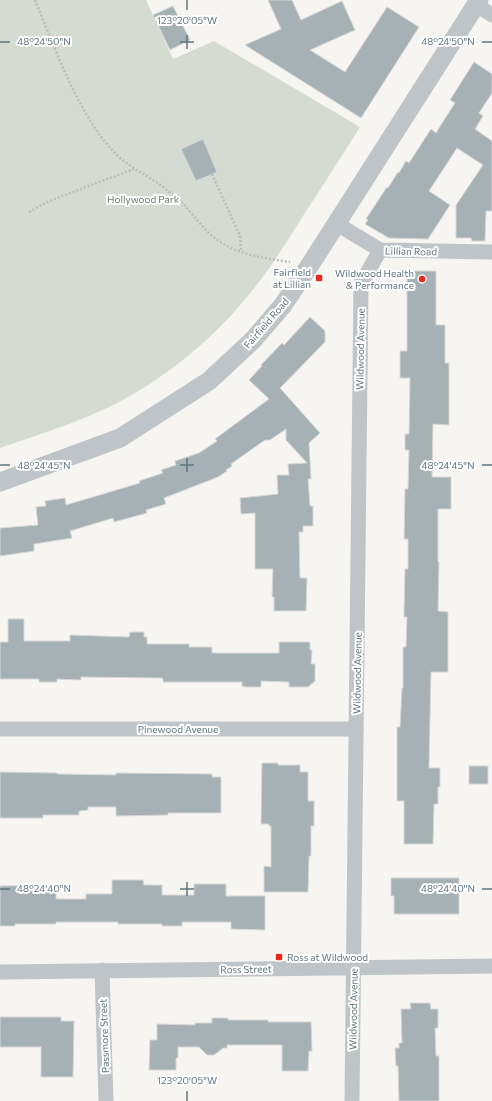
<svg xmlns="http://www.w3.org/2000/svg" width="492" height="1101" font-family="Commissioner,sans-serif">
	<rect width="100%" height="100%" fill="#f6f5f2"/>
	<!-- green -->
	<path fill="#d6dbd1" d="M0 0H146L173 59 214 41 360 127C341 157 322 187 303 216 287 242 271 267 252 291 216 336 171 374 121 401 83 421 41 434 0 448Z"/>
	<!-- building -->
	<g fill="#a5b1b4" stroke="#d7d7d5">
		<polygon points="268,0 292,0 301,20 342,1 355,30 310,50 345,72 387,7 419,27 361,118 245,45 281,29"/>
		<polygon points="173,6 190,40 170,50 153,15"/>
		<polygon points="474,62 492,74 492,93 479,113 483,116 475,129 492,141 492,211 486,211 485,241 472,241 471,238 456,238 456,205 483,165 457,148 429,191 450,205 428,239 389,238 365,224 368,220 366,219 387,187 388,188 398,172 399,173 406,161 409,163 431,129 436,133 439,128 455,103 450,100"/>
		<polygon points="203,139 217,172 196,181 181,149"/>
		<polygon points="407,271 436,271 436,325 445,325 445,363 449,363 449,425 433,424 432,477 451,477 451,509 438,509 438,562 439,562 438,611 448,612 448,672 431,672 429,768 440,768 440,787 438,787 438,804 434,804 433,844 404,844 404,801 397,801 397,727 400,727 402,688 403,688 403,647 406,647 407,617 404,617 404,610 405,569 408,569 408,539 404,539 405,489 408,489 409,450 405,450 405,434 409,434 410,378 400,378 400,351 407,351"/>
		<polygon points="310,317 325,331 325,342 280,388 320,433 309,443 311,479 308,479 310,506 313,506 313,526 303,526 303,532 299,532 300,578 307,578 306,611 274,611 274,597 272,597 273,569 255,569 255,513 241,514 240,498 278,494 277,475 289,475 288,464 307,463 286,440 286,429 270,440 265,440 231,464 232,466 226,470 227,471 218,477 164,498 166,504 146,510 147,513 114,522 113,518 70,531 72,538 34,544 34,551 0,556 0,528 38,525 36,507 46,506 45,501 65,498 66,505 140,483 139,481 163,473 161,470 176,465 175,461 199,453 217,441 215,439 269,399 249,380 262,366 261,365 282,343 284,345"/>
		<polygon points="8,619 24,619 24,641 70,641 70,635 129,637 130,632 144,632 144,637 147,637 147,644 189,644 189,647 212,647 212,653 279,653 279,642 310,642 310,650 312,650 311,664 315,664 315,681 308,687 289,687 289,682 261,681 261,687 246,687 242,686 242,682 163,682 163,679 162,678 81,677 81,680 57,679 57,682 39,682 39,679 0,679 0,642 8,642"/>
		<polygon points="262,763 278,763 278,765 300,765 300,772 308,772 308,801 314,801 314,826 311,826 311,856 309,856 308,892 264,892 264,866 271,867 271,826 269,826 269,824 261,824"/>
		<rect x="469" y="766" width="19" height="18"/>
		<polygon points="0,772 57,773 57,774 116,775 116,773 212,774 212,777 221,777 221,813 168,813 168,815 116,816 116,807 88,807 88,810 79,811 79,815 43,815 43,818 0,818"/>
		<polygon points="391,878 459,878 459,914 394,914 394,896 391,896"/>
		<polygon points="112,880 143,880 144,885 162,885 162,895 194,895 194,884 226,884 226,896 265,896 265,930 231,929 231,922 182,922 182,926 162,926 162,924 118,924 118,922 56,922 56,924 15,924 15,926 0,926 0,886 56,885 56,899 86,899 86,894 112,894"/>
		<polygon points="410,1003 430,1003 431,1009 438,1009 438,1028 435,1028 436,1056 439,1056 439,1101 399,1101 398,1066 396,1066 395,1048 399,1048 399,1043 402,1043 401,1009 411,1009"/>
		<polygon points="0,1017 61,1017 61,1021 74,1021 73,1077 41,1077 41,1047 0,1047"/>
		<polygon points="212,1018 228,1018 228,1020 268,1020 268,1022 311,1022 312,1051 309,1051 308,1071 282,1071 282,1045 227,1045 227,1048 223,1048 214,1055 207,1055 199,1047 178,1047 178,1058 176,1058 176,1070 149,1070 150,1040 157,1040 157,1024 195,1025 195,1023 212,1023"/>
	</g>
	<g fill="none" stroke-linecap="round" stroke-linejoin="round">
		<!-- path -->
		<g stroke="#b8bdbe" stroke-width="2.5" stroke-dasharray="2 2" stroke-linecap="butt">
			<path d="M35 0C55 48 79 118 117 155 128 166 143 173 156 182 164 187 171 194 178 199 190 210 199 224 211 235 232 254 263 258 290 262"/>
			<polyline points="54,47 72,38"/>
			<polyline points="212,174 240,236 241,251"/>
			<polyline points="29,212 49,201 134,169"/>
		</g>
		<!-- minor -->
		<g stroke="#bec4c7" stroke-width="15">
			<polyline points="476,5 492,15"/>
			<polyline points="337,224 380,250 492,252"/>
			<polyline points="0,729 356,729"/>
			<polyline points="102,970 106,1101"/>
			<polyline points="0,972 492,966"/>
			<polyline points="352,1101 361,284 380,250"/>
		</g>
		<!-- tertiary -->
		<polyline stroke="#bec4c7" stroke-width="19" points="0,482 120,438 209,381 253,340 283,305 310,265 479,0"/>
	</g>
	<!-- ticks -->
	<path fill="none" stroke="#5f767e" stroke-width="1.5" d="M187 0V10M187 35V49M0 42H10M180 42H194M482 42H492M187 458V472M0 465H10M180 465H194M482 465H492M187 882V896M0 889H10M180 889H194M482 889H492M187 1091V1101"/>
	<!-- markers -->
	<g fill="#ea2a1e" stroke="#fff" stroke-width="1.5">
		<rect x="315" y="274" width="8" height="8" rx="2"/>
		<circle cx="422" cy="279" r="4"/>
		<rect x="275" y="953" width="8" height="8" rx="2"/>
	</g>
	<g text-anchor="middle" stroke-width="4" stroke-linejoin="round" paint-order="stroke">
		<!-- park labels -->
		<g font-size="10" fill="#6c7b63" stroke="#fff">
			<text x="143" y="203">Hollywood Park</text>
		</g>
		<!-- street labels -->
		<g font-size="10" fill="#5f767e" stroke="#fff">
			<text transform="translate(411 251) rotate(1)" y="4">Lillian Road</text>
			<text transform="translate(266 323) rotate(-49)" y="4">Fairfield Road</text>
			<text transform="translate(360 349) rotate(-89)" y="4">Wildwood Avenue</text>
			<text transform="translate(357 673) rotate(-89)" y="4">Wildwood Avenue</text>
			<text x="178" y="733">Pinewood Avenue</text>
			<text transform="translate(246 969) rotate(-1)" y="4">Ross Street</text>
			<text transform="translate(353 1009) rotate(-89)" y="4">Wildwood Avenue</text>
			<text transform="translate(104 1036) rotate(-92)" y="4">Passmore Street</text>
		</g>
		<!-- poi labels -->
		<g font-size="10" fill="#5f767e" stroke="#fff" text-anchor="end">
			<text x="311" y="276">Fairfield<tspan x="311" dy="12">at Lillian</tspan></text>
			<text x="414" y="277">Wildwood Health<tspan x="414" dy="12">&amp; Performance</tspan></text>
			<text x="287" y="961" text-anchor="start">Ross at Wildwood</text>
		</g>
	</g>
	<g font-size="10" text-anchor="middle" fill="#5f767e" stroke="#fff" stroke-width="4" stroke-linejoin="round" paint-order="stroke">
		<text x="187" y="24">123°20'05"W</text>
		<text x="44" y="45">48°24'50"N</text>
		<text x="448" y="45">48°24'50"N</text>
		<text x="44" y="469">48°24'45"N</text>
		<text x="448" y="469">48°24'45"N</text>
		<text x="44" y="892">48°24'40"N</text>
		<text x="448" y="892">48°24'40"N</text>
		<text x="187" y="1084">123°20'05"W</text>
	</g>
</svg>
